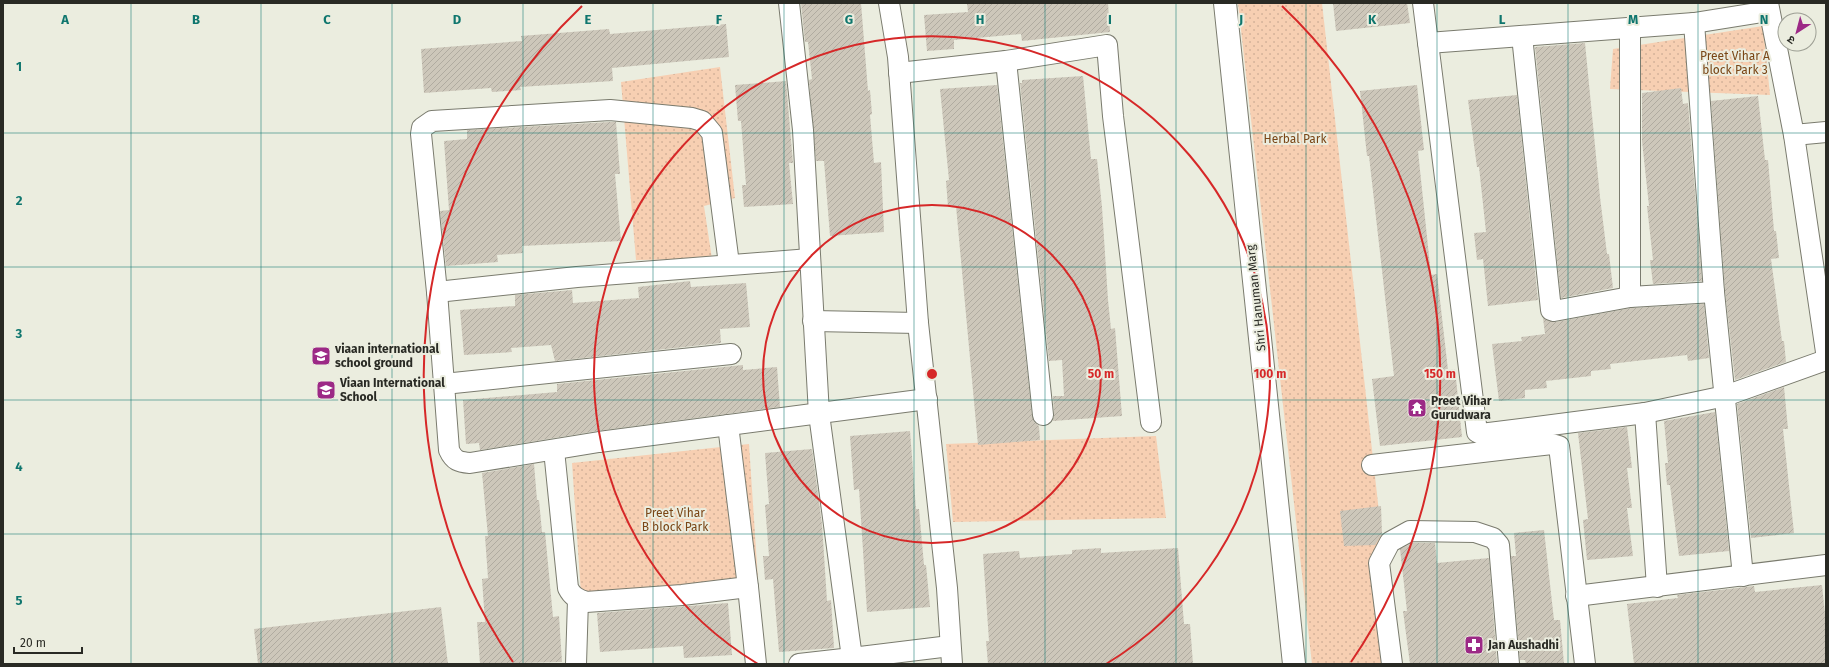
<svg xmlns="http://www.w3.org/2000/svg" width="1829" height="667" font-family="'Fira Sans','Noto Sans Devanagari',sans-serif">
	<defs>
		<pattern id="park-dots" width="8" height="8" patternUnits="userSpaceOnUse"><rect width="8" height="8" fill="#f7cfb2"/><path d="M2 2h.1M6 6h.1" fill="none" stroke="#d4b299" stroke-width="1.8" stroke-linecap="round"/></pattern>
		<pattern id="building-hatch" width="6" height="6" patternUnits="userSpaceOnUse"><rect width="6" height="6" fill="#cdc7ba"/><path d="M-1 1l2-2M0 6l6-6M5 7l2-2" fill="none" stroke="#b0aba0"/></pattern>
	</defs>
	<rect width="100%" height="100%" fill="#ebeddf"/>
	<!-- park -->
	<g fill="url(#park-dots)">
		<polygon points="1238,3 1322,3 1396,664 1312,664"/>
		<polygon points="1763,26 1770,95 1610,89 1613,49"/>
		<polygon points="720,67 735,198 704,206 712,259 636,260 621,82"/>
		<polygon points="1156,436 1166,518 953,522 946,444"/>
		<polygon points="749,444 758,580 581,594 572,463"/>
	</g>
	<!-- building -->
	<g fill="url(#building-hatch)">
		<polygon points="801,3 861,3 868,91 870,90 872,114 870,115 874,163 881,162 884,232 830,236 824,161 816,161 809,80 812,79 808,42 805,42"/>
		<polygon points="967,3 1108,3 1110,32 1022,41 1021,34 954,40 954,49 927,51 924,15 968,12"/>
		<polygon points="1333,3 1407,3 1410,23 1336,31"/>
		<polygon points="726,24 729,57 612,68 613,81 520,87 521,90 492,92 491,88 424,93 421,49 522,41 521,36 609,29 610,34"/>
		<polygon points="1585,43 1600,197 1607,254 1609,254 1613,288 1561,298 1535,47"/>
		<polygon points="1083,76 1091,159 1097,159 1102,207 1108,300 1111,329 1115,328 1122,416 1053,421 1054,414 1053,396 1064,396 1062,360 1049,361 1020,83 1022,83 1022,80"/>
		<polygon points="786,81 793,163 789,163 793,204 744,207 742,185 746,185 741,121 738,121 735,85"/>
		<polygon points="997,85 1032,416 1034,422 1039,426 1040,440 978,445 956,206 948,207 946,181 949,180 940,89"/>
		<polygon points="1417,85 1424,150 1418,151 1431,275 1437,274 1448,370 1455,369 1462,437 1380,446 1372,379 1394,376 1369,156 1367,156 1360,91"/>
		<polygon points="1681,88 1683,104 1688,103 1702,281 1653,284 1650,260 1653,260 1647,206 1649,206 1642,141 1642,93"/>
		<polygon points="1517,95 1538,300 1488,306 1483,259 1477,260 1474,233 1486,232 1479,167 1477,167 1468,100"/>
		<polygon points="1758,96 1765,160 1768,160 1774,231 1776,231 1779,258 1771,259 1782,341 1784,341 1786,362 1735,380 1725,291 1711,101"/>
		<polygon points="610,122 616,122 620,174 615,174 621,241 522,246 523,253 497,255 498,262 446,266 440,211 449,210 444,141 467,139 467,130"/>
		<polygon points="690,281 691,287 746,283 750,327 720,329 721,343 555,361 551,345 511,348 512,352 464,355 460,310 515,306 515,295 572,290 573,303 639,298 638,287"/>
		<polygon points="1704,304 1709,358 1688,361 1687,355 1610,364 1611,369 1591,371 1591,376 1546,381 1547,388 1525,390 1525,398 1499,401 1492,344 1522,341 1521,337 1545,334 1543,318 1556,322 1631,308"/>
		<polygon points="743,365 743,370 777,367 780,407 597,431 480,450 479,443 466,444 463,400 557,392 557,384"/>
		<polygon points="1784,387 1788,429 1783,429 1794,533 1751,538 1737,404"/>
		<polygon points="1715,412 1729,551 1679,556 1670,485 1667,485 1665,463 1668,463 1664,421"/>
		<polygon points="1627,427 1632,468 1627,468 1632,508 1627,508 1633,556 1587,560 1583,520 1588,519 1578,433"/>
		<polygon points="910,431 916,509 919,509 924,565 926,565 930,607 867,612 859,489 854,490 850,436"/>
		<polygon points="812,449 822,524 827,601 831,600 834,648 779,652 773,579 765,580 763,556 769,556 765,505 769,504 765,453"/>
		<polygon points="534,464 537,500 539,500 542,532 545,532 553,617 559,616 562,662 480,664 477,622 485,622 482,579 488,578 485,536 488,536 482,473"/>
		<polygon points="1381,506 1382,534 1375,545 1344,546 1340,511"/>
		<polygon points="1544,530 1554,620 1560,620 1564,664 1526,664 1525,660 1520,660 1511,556 1516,556 1514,533"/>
		<polygon points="1413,543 1435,543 1437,563 1489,558 1497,663 1410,664 1403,611 1407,611 1400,549"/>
		<polygon points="1101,548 1101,553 1178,548 1184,624 1190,624 1193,664 988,664 986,641 989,641 983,554 1019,551 1020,558 1072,554 1072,550"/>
		<polygon points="1822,585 1826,624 1826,664 1634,664 1627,604 1678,598 1677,595 1754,586 1755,592"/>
		<polygon points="728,603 732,655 684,658 683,646 600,652 597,613"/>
		<polygon points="441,607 448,664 258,664 254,629"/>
	</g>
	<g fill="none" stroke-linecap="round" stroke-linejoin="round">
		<!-- minor casing -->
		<g stroke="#7a7b6e" stroke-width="22">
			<g id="minor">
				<polyline points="789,3 803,130 819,414 852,658 950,646"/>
				<polyline points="889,3 898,57 918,323 947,588 952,664"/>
				<polyline points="1423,3 1477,432 1481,434 1645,413 1725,396 1826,360"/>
				<polyline points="1768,3 1794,135 1826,352"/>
				<polyline points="1694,23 1714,292 1743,576"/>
				<polyline points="1522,36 1551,310 1554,311 1630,297 1714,292"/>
				<polyline points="1428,43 1694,23 1769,11"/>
				<polyline points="1006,61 1043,415"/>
				<polyline points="899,73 1006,61 1107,45 1113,116 1151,422"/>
				<polyline points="1794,135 1826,132"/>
				<path d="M729 264 712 133 702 121 692 118 610 110 432 121 422 128 421 134 437 292 449 450C454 461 459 462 470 463L599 442 927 399"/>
				<polyline points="437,292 577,277 810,259"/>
				<polyline points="1630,297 1630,28"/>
				<polyline points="813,321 918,323"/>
				<polyline points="444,384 731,354"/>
				<polyline points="1645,413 1657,587"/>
				<polyline points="728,425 748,587 756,664"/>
				<path d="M554 450 568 588C572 596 577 599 586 602L682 595 748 587"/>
				<polyline points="1372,465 1552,444 1559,446 1585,664"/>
				<polyline points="1576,596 1826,565"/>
				<polyline points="576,664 578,600"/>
				<polyline points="799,664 852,658"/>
				<polyline points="1392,664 1379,563 1390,542 1410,531 1475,532 1493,538 1499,545 1509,664"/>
			</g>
		</g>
		<!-- tertiary casing -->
		<g stroke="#7a7b6e" stroke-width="24">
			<polyline id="tertiary" points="1225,3 1294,664"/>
		</g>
		<!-- minor -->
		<use href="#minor" stroke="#fff" stroke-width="20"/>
		<!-- tertiary -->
		<use href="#tertiary" stroke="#fff" stroke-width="22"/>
	</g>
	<!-- grid -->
	<path fill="none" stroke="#0f766e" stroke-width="1" stroke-opacity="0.55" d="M131 3V664M261 3V664M392 3V664M523 3V664M653 3V664M784 3V664M914 3V664M1045 3V664M1176 3V664M1306 3V664M1437 3V664M1568 3V664M1698 3V664M3 133H1826M3 267H1826M3 400H1826M3 534H1826"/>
	<!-- distance rings -->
	<g fill="none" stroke="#d62828" stroke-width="2">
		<circle cx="932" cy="374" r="169"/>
		<path d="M758 664A338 338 0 1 1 1106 664"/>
		<path d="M513 662A508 508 0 0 1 582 6M1282 6A508 508 0 0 1 1351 662"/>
	</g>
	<!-- icons -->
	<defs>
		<g id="school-square" transform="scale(1)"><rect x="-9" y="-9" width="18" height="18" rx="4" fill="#9c2986" stroke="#ebeddf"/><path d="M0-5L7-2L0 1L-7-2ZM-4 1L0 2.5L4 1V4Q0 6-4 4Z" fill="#fff"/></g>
		<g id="temple-square" transform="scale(1)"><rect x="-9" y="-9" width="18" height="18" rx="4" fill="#9c2986" stroke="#ebeddf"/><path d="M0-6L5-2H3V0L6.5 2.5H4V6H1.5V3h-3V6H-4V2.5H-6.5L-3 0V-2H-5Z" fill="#fff"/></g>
		<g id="pharmacy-square" transform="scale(1)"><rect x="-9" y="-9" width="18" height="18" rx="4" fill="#9c2986" stroke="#ebeddf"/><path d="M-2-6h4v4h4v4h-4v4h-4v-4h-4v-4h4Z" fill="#fff"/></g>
	</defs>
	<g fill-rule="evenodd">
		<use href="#school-square" x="321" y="356"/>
		<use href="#school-square" x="326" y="390"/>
		<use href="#temple-square" x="1417" y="408"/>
		<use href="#pharmacy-square" x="1474" y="645"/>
	</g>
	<g text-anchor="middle" stroke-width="4" stroke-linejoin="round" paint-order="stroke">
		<!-- park labels -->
		<g font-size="12" fill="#7a4616" stroke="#ebeddf">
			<text x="1735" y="60">Preet Vihar A<tspan x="1735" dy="14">block Park 3</tspan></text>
			<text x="1295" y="143">Herbal Park</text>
			<text x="675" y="517">Preet Vihar<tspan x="675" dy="14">B block Park</tspan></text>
		</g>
		<!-- street labels -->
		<g font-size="12" fill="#292a24" stroke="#ebeddf">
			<text transform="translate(1256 298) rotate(-96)" y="4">Shri Hanuman Marg</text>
		</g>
		<!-- poi labels -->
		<g font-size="12" font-weight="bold" fill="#292a24" stroke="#ebeddf" text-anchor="start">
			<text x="335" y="353">viaan international<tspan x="335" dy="14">school ground</tspan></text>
			<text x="340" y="387">Viaan International<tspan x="340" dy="14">School</tspan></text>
			<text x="1431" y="405">Preet Vihar<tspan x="1431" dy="14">Gurudwara</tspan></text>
			<text x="1488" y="649">Jan Aushadhi</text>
		</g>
	</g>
	<g font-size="13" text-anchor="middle" font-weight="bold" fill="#0f766e" stroke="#ebeddf" stroke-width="4" stroke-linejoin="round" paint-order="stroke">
		<text x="65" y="24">A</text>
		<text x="196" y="24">B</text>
		<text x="327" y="24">C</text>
		<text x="457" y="24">D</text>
		<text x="588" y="24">E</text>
		<text x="719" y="24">F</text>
		<text x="849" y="24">G</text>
		<text x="980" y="24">H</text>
		<text x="1110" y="24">I</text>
		<text x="1241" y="24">J</text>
		<text x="1372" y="24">K</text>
		<text x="1502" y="24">L</text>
		<text x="1633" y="24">M</text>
		<text x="1764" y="24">N</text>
		<text x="19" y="71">1</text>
		<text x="19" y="205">2</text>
		<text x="19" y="338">3</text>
		<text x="19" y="471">4</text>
		<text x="19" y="605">5</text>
	</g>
	<circle cx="932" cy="374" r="6" fill="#d62828" stroke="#ebeddf" stroke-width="2"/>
	<g font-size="12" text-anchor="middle" font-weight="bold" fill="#d62828" stroke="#ebeddf" stroke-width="4" stroke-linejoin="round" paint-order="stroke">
		<text x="1101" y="378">50 m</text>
		<text x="1270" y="378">100 m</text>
		<text x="1440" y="378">150 m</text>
	</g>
	<!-- border -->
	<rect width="1829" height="667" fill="none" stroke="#292a24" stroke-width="8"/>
	<!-- north arrow -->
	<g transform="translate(1797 32) rotate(216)"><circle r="19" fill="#ebeddf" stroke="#9d9f94"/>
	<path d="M0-3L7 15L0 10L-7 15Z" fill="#9c2986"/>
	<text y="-6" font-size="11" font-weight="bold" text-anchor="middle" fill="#292a24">उ</text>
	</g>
	<!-- scale -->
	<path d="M14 647v6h68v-6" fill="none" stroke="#292a24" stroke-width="2"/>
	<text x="20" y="647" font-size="12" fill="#292a24" stroke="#ebeddf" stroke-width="3" paint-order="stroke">20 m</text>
</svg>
